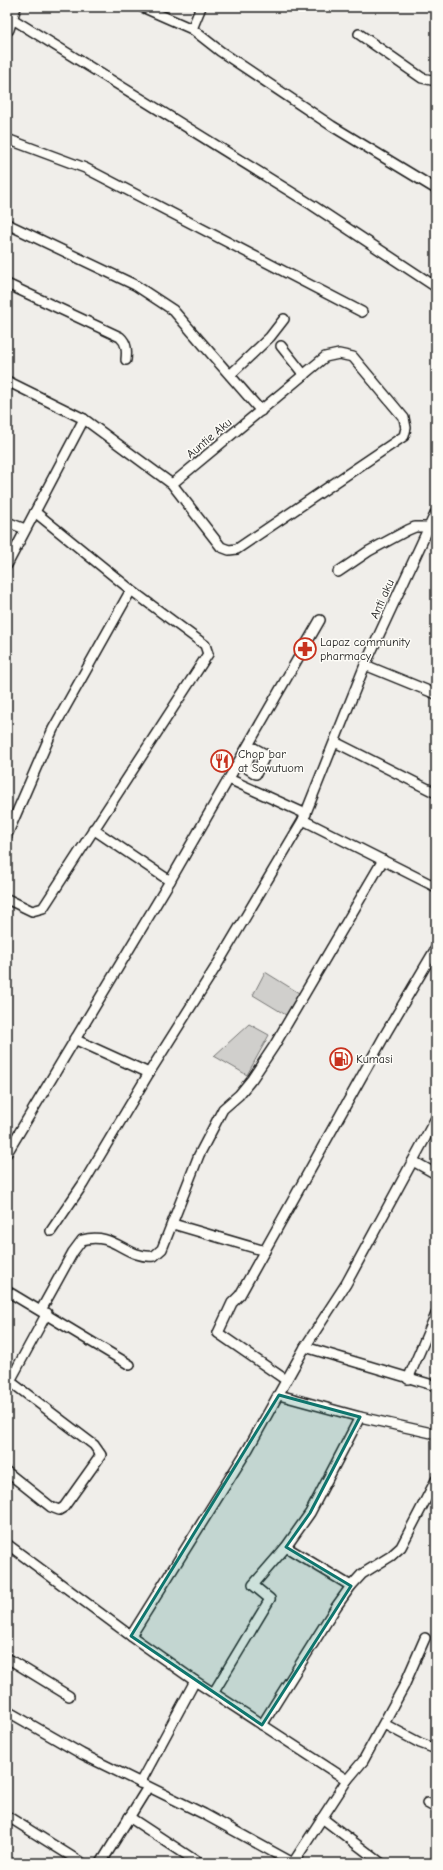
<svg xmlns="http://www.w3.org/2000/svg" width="443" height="1870" font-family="'Comic Neue',sans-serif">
	<rect width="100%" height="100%" fill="#f0eeea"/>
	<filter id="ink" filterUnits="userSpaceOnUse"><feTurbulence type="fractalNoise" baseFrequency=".025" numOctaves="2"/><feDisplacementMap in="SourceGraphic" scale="8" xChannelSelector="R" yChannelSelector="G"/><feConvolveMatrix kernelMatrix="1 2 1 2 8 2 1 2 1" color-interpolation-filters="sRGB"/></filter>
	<g filter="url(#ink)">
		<!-- green -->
		<g fill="#d0cfcc" stroke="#767674">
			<polygon points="265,972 299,993 286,1015 253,995"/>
			<polygon points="249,1024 269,1035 247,1075 214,1056"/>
		</g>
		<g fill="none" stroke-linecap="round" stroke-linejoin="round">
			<!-- minor casing -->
			<g stroke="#1c1c1c" stroke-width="12">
				<g id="minor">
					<polyline points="142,7 192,29 220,51 332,126 436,189"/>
					<polyline points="11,18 312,205 436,287"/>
					<polyline points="192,29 201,7"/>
					<polyline points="359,34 422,78 436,81"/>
					<polyline points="7,139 85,168 362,312"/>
					<polyline points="7,224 135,285 173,310 261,411"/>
					<path d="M7 284 120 337C127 343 127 351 126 360"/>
					<polyline points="281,346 304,375"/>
					<polyline points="230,375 270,337 284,319"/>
					<polyline points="7,381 84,419 172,484 221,547 229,550 237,549 404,436 406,428 404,418 353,357 339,354 325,357 172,484"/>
					<polyline points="7,522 25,529"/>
					<polyline points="7,565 84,419"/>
					<polyline points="338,572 369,551 408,530 415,527 429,527"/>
					<polyline points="365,665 436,694"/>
					<polyline points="335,742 436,793"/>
					<polyline points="265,756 256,774 245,767 254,748 265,754"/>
					<polyline points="229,779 306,814"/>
					<polyline points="303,820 436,887"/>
					<polyline points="93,829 170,881"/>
					<polyline points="7,835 53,729 131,590"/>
					<polyline points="7,899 32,911 43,908 208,654 205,645 131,590 35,512"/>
					<polyline points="74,1039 149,1073"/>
					<polyline points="7,1153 170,881 320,620"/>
					<polyline points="413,1161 436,1174"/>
					<polyline points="173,1224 265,1251"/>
					<polyline points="51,1231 83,1184 149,1073 217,965 303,820 365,665 436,512"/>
					<polyline points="7,1291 130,1365"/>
					<path d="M41 1310 73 1252 82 1240C115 1231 125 1259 154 1256L162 1249 199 1155 223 1109 239 1095 252 1079 274 1046 383 860"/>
					<polyline points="305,1347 436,1386"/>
					<polyline points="7,1379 94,1445 101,1455 64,1507 59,1510 51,1507 7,1472"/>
					<polyline points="408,1379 436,1314"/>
					<polyline points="286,1380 218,1333 232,1303 240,1295 386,1033 436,948"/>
					<polyline points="10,1381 47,1313"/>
					<polyline points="279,1395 360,1417 436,1434"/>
					<polyline points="7,1544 131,1636 195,1681 347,1780"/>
					<polyline points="286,1547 351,1586"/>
					<polyline points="131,1636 248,1449 305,1347 346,1284 436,1118"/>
					<polyline points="7,1658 69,1696"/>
					<polyline points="214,1692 270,1599 253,1585 286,1547 310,1513 360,1417"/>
					<polyline points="7,1711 82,1754 204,1814 293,1863"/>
					<polyline points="384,1724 420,1743 436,1749"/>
					<polyline points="262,1725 336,1607 351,1586 362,1574 391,1556 401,1547 436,1480"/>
					<polyline points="140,1783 195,1681"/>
					<polyline points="427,1803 436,1808"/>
					<polyline points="7,1816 82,1863"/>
					<polyline points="129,1817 199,1863"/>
					<polyline points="322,1818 381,1863"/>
					<polyline points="101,1863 148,1787"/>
					<polyline points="293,1863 347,1780 363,1761 404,1686 425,1638"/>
				</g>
			</g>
			<!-- secondary casing -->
			<g stroke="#1c1c1c" stroke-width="16">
				<polyline id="secondary" points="7,29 14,7"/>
			</g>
			<!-- minor -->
			<use href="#minor" stroke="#fdfcf7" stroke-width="9"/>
			<!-- secondary -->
			<use href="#secondary" stroke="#fdfcf7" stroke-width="13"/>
		</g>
	</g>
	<!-- marked area -->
	<path fill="#0f766e" fill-opacity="0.2" stroke="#0f766e" stroke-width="3" stroke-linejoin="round" d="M279 1395 360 1417 310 1513 286 1547 351 1586 262 1725 131 1636Z"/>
	<!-- icons -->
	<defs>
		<g id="pharmacy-ring" transform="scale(1.15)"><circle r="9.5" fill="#fdfcf7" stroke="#c8321e" stroke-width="1.5"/><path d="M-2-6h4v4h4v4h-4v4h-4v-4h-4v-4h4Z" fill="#c8321e"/></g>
		<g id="restaurant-ring" transform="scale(1.15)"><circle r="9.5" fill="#fdfcf7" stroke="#c8321e" stroke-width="1.5"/><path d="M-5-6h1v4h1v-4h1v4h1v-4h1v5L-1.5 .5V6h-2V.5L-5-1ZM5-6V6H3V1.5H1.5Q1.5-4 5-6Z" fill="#c8321e"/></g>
		<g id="fuel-ring" transform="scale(1.15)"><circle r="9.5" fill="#fdfcf7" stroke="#c8321e" stroke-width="1.5"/><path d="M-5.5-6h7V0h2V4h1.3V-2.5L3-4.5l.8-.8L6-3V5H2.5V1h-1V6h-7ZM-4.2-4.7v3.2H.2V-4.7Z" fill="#c8321e"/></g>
	</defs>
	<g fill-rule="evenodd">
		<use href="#pharmacy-ring" x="305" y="649"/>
		<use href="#restaurant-ring" x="222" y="761"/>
		<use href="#fuel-ring" x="341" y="1059"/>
	</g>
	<g text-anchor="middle" stroke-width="3" stroke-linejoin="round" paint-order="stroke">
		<!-- street labels -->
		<g font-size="12" fill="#1c1c1c" stroke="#fdfcf7">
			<text transform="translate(209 438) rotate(-40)" y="4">Auntie Aku</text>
			<text transform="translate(382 599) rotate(-66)" y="4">Anti aku</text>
		</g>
		<!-- poi labels -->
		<g font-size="12" fill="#1c1c1c" stroke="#fdfcf7" text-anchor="start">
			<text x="320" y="646">Lapaz community<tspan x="320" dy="14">pharmacy</tspan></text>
			<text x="238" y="758">Chop bar<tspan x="238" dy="14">at Sowutuom</tspan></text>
			<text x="356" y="1063">Kumasi</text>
		</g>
	</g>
	<!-- margin -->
	<rect width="443" height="1870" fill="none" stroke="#fdfcf7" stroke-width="24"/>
	<rect x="12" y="12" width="419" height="1846" fill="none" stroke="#1c1c1c" stroke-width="1.5" filter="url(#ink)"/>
</svg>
